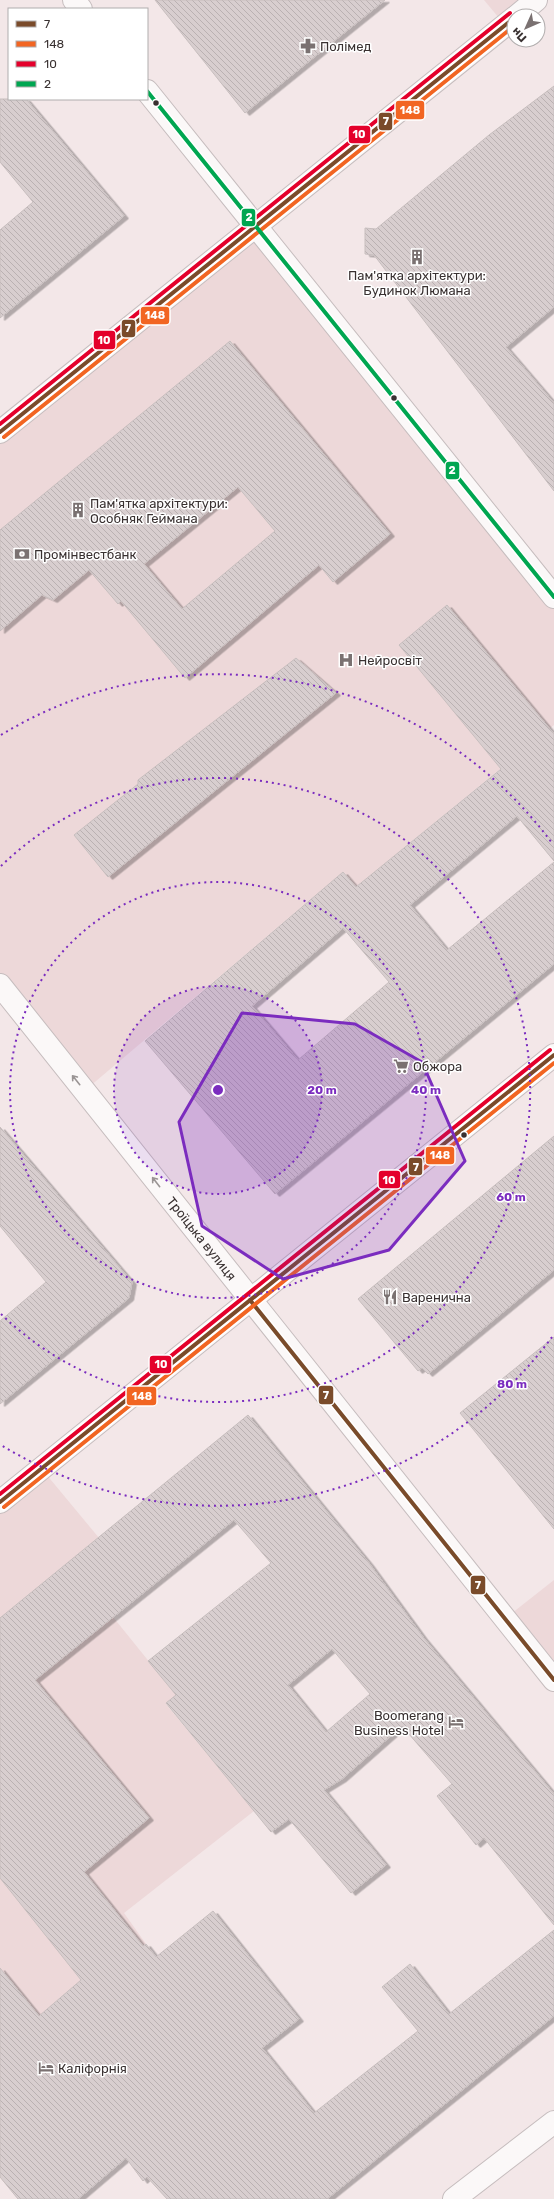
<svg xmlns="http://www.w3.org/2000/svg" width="554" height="2199" font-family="Rubik,sans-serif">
	<defs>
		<pattern id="building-back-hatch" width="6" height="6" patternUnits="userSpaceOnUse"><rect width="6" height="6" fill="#d8cecf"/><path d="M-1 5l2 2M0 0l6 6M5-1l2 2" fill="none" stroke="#bab1b2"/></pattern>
		<filter id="shadow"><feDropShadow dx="4.5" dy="2.5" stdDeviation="0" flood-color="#0004"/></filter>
	</defs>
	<rect width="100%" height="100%" fill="#f3e7e8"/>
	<!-- built -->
	<g fill="#edd8d9">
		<polygon points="484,0 522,0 499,18"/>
		<polygon points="262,226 554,585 554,725 356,887 343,872 89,1087 0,978 0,436"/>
		<polygon points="36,1462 143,1591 113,1617 176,1695 166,1704 254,1811 124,1913 146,1944 99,1981 74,1986 39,2016 0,1968 0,1492"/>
		<polygon points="554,1580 554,1676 507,1617"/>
	</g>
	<!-- building -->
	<g fill="url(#building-back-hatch)" stroke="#c7bebe" fill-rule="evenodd" filter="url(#shadow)">
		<polygon points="155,0 385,0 245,113"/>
		<polygon points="554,86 554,307 506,347 554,403 554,491 374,255 365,254 365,228 376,229 489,135"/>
		<polygon points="0,99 26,99 124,216 0,318 0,230 33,202 0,162"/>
		<path d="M230 341 390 534 333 582 319 565 185 678 121 601 118 604 89 570 53 600 42 595 0 631V530ZM238 487 275 531 182 609 144 564Z"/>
		<path d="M447 605 554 734V861L517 816 410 905 447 950 554 862V964L275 1194 145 1041 343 872 356 887 501 769 399 645ZM343 928 389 982 298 1060 252 1006Z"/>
		<polygon points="296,658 336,693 108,877 74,835 138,784 138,780"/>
		<polygon points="0,1127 132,1282 129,1298 0,1404 0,1321 46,1282 0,1226"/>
		<polygon points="554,1136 554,1270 428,1374 422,1368 418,1371 358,1299"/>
		<polygon points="554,1337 554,1529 460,1413"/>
		<path d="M248 1415 369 1563 423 1637 554 1794V1925L484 1838 476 1845 437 1796 452 1784 402 1726 342 1779 324 1790 386 1865 351 1893 289 1819 271 1832 166 1703 176 1695 148 1661 271 1563 234 1520 35 1680 149 1818 84 1872 143 1946 146 1944 156 1957 213 1911 299 2019 262 2048 314 2113 418 2031 382 1987 410 1964 449 2014 554 1930V2016L327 2199H167L147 2177 143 2181 126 2158 78 2199H18L0 2177V1968L39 2016 81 1980 0 1878V1618ZM332 1649 370 1694 326 1732 288 1685Z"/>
	</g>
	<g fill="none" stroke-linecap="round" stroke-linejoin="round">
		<!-- secondary casing -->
		<g stroke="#c6bdbe" stroke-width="24">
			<g id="secondary">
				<polyline points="74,0 81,9"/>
				<polyline points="517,16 536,0"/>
				<polyline points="147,91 554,597"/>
				<polyline points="0,432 514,18"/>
				<path id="s1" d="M0 985 554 1680"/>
				<polyline points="0,1502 554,1055"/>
				<polyline points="454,2199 554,2122"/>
			</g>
		</g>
		<!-- secondary -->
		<use href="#secondary" stroke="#fbf8f8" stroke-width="22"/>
		<!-- bus-1 casing -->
		<g stroke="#fff" stroke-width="7">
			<g id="bus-1">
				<polyline points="0,432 514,18"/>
				<polyline points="250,1300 554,1680"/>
				<polyline points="0,1502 554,1055"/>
			</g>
		</g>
		<!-- bus-2 casing -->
		<g stroke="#fff" stroke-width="7">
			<g id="bus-2">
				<polyline points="4,437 514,26"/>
				<polyline points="4,1507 554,1063"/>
			</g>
		</g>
		<!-- bus-3 casing -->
		<g stroke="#fff" stroke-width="7">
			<g id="bus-3">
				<polyline points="0,424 510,13"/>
				<polyline points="0,1494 550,1050"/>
			</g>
		</g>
		<!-- bus-4 casing -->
		<g stroke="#fff" stroke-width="7">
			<polyline id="bus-4" points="147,91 554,597"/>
		</g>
		<!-- bus-1 -->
		<use href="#bus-1" stroke="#7a4b2a" stroke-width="4"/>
		<!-- bus-2 -->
		<use href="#bus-2" stroke="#f26522" stroke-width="4"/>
		<!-- bus-3 -->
		<use href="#bus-3" stroke="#e4002b" stroke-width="4"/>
		<!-- bus-4 -->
		<use href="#bus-4" stroke="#00a651" stroke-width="4"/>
	</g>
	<!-- one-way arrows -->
	<defs><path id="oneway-shaft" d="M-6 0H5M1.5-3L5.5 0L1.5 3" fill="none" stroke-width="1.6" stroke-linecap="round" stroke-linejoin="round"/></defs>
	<g stroke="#9a9494">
		<use href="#oneway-shaft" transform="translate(76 1080) rotate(-129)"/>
		<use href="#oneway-shaft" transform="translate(156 1182) rotate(-128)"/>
	</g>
	<!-- marked area -->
	<path fill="#7b2cbf" fill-opacity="0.2" stroke="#7b2cbf" stroke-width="3" stroke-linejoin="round" d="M242 1013 355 1024 422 1062 465 1161 389 1250 283 1279 202 1226 179 1122Z"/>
	<!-- distance rings -->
	<circle cx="218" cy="1090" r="104" fill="#7b2cbf" fill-opacity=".12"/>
	<g fill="none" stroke="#7b2cbf" stroke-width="2" stroke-dasharray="2 4">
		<circle cx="218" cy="1090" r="104"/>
		<circle cx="218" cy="1090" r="208"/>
		<path d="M1 866A312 312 0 1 1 1 1314"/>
		<path d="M552 1337A416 416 0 0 1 1 1445M1 735A416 416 0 0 1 552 843"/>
	</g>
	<!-- icons -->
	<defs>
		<g id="pharmacy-bare" transform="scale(1.2)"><path d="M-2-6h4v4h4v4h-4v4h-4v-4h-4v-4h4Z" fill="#7a7171" stroke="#fff" stroke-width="2.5" paint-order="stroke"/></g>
		<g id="building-bare" transform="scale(1.2)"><path d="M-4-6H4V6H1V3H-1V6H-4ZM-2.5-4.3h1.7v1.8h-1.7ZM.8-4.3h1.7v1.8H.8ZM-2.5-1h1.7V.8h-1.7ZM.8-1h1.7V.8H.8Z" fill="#7a7171" stroke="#fff" stroke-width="2.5" paint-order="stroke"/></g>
		<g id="bank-bare" transform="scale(1.2)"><path d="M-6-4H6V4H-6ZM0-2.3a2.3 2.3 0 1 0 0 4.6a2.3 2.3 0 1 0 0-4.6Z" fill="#7a7171" stroke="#fff" stroke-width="2.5" paint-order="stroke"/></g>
		<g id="hospital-bare" transform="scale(1.2)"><path d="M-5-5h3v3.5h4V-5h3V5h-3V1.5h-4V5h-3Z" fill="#7a7171" stroke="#fff" stroke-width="2.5" paint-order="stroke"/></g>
		<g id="supermarket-bare" transform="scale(1.2)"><path d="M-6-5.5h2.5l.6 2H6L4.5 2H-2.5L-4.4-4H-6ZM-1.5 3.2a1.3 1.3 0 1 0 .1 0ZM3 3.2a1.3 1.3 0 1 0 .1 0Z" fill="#7a7171" stroke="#fff" stroke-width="2.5" paint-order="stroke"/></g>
		<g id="restaurant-bare" transform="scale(1.2)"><path d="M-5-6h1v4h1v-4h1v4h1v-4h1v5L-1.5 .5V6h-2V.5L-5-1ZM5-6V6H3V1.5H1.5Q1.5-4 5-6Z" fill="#7a7171" stroke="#fff" stroke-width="2.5" paint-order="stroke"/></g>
		<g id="hotel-bare" transform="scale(1.2)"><path d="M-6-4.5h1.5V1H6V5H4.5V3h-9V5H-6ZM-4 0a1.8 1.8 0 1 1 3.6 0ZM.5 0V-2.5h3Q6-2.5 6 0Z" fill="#7a7171" stroke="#fff" stroke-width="2.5" paint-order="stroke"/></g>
	</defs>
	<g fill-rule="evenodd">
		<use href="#pharmacy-bare" x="308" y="46"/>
		<use href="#building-bare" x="417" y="257"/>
		<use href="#building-bare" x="78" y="510"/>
		<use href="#bank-bare" x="22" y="554"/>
		<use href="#hospital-bare" x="346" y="660"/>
		<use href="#supermarket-bare" x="401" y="1066"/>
		<use href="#restaurant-bare" x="390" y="1297"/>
		<use href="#hotel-bare" x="456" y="1722"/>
		<use href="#hotel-bare" x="46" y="2068"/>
	</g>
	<!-- markers -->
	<g fill="#393131" stroke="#fff" stroke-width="1.5">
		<circle cx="156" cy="103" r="3.5"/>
		<circle cx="394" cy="398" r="3.5"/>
		<circle cx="464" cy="1135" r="3.5"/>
	</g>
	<g text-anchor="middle" stroke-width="3" stroke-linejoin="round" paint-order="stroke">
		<!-- poi labels -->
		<g font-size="13" fill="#393131" stroke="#fff" text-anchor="start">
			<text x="320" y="51">Полімед</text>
			<text x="417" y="280" text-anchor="middle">Пам'ятка архітектури:<tspan x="417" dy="15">Будинок Люмана</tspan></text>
			<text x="90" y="508">Пам'ятка архітектури:<tspan x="90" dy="15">Особняк Геймана</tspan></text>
			<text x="34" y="559">Промінвестбанк</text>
			<text x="358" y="665">Нейросвіт</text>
			<text x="413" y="1071">Обжора</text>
			<text x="402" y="1302">Варенична</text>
			<text x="444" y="1720" text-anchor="end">Boomerang<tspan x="444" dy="15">Business Hotel</tspan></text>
			<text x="58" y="2073">Каліфорнія</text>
		</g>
		<!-- street labels -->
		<g font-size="13" fill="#393131" stroke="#fff">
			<text dy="5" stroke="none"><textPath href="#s1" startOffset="324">Троїцька вулиця</textPath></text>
		</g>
	</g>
	<circle cx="218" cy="1090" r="6" fill="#7b2cbf" stroke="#fff" stroke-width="2"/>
	<g font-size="12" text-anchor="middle" font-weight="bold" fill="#7b2cbf" stroke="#fff" stroke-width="3" stroke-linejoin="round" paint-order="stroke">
		<text x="322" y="1094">20 m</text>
		<text x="426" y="1094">40 m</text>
		<text x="511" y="1201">60 m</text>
		<text x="512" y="1388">80 m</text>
	</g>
	<g stroke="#fff" stroke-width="1.5">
		<rect x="395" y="100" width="30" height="20" rx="4" fill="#f26522"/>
		<rect x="378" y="112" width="15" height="19" rx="4" fill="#7a4b2a"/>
		<rect x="348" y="125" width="23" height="19" rx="4" fill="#e4002b"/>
		<rect x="241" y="208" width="15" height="19" rx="4" fill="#00a651"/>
		<rect x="140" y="306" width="30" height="19" rx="4" fill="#f26522"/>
		<rect x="121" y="319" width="15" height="19" rx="4" fill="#7a4b2a"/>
		<rect x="93" y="330" width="23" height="20" rx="4" fill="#e4002b"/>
		<rect x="445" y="461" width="15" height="19" rx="4" fill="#00a651"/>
		<rect x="425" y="1146" width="30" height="19" rx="4" fill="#f26522"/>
		<rect x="408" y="1157" width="15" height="19" rx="4" fill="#7a4b2a"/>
		<rect x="378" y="1170" width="23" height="19" rx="4" fill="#e4002b"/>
		<rect x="149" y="1355" width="23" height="19" rx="4" fill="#e4002b"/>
		<rect x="318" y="1385" width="16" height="20" rx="4" fill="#7a4b2a"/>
		<rect x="126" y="1386" width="31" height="20" rx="4" fill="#f26522"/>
		<rect x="470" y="1575" width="16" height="20" rx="4" fill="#7a4b2a"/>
	</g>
	<g font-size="11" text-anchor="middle" font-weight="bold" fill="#fff">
		<text x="410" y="114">148</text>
		<text x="386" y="125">7</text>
		<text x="359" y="138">10</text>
		<text x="249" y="221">2</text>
		<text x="155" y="319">148</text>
		<text x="128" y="332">7</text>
		<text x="104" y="344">10</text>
		<text x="452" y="474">2</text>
		<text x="440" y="1159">148</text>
		<text x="416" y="1171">7</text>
		<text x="389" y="1184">10</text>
		<text x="161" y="1368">10</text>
		<text x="326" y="1399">7</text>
		<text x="142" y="1400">148</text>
		<text x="478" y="1589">7</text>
	</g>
	<!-- legend -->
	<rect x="8" y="8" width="140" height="92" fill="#ffffff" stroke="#b0adad"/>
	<rect x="16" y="21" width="20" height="6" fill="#7a4b2a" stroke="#b0adad"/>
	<text x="44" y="28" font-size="12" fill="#393131">7</text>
	<rect x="16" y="41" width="20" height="6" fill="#f26522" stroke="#b0adad"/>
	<text x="44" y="48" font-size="12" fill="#393131">148</text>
	<rect x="16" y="61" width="20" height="6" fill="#e4002b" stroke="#b0adad"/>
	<text x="44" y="68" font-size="12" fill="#393131">10</text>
	<rect x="16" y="81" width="20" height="6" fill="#00a651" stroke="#b0adad"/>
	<text x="44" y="88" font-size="12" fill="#393131">2</text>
	<!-- north arrow -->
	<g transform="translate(526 28) rotate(225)"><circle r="19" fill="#ffffff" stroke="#b0adad"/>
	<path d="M0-3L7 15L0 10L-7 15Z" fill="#7a7171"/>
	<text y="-6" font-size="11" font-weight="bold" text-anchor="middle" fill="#393131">Пн</text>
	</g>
</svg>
